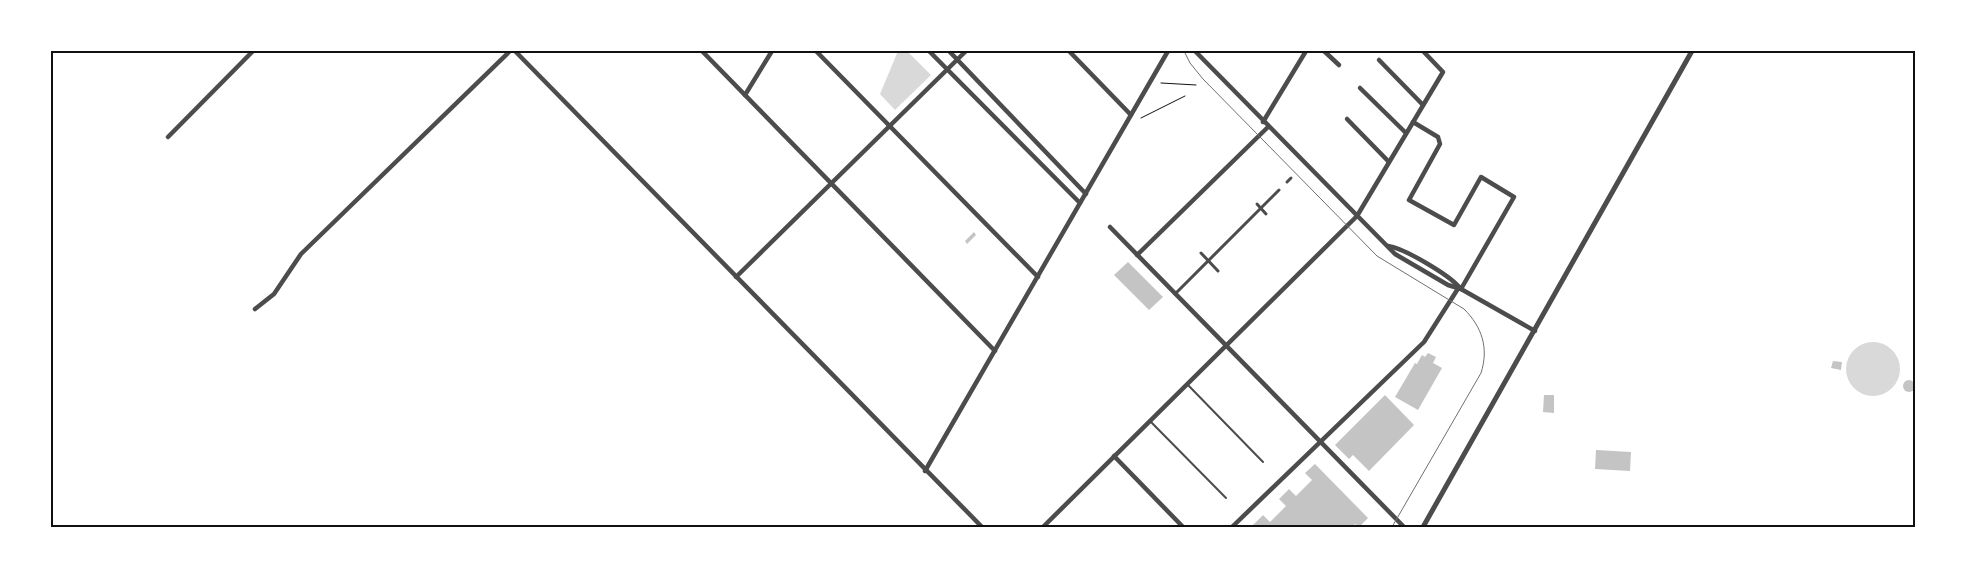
<svg xmlns="http://www.w3.org/2000/svg" width="1967" height="578" font-family="Barlow,sans-serif">
	<rect width="100%" height="100%" fill="#fff"/>
	<!-- water -->
	<g fill="#d9d9d9">
		<polygon points="898,51 907,51 931,75 895,110 880,94"/>
		<circle cx="1873" cy="369" r="27"/>
	</g>
	<!-- building -->
	<g fill="#c4c4c4">
		<polygon points="974,232 976,235 967,244 965,241"/>
		<polygon points="1128,262 1163,297 1149,310 1114,275"/>
		<polygon points="1428,353 1436,357 1433,363 1442,368 1418,410 1395,397 1415,363 1417,364 1422,355 1425,357"/>
		<polygon points="1833,361 1842,362 1841,370 1831,368"/>
		<circle cx="1909" cy="386" r="6"/>
		<polygon points="1385,395 1414,425 1369,471 1353,455 1349,459 1335,445"/>
		<polygon points="1544,395 1554,395 1554,413 1543,412"/>
		<polygon points="1596,450 1631,452 1630,471 1595,469"/>
		<polygon points="1315,464 1368,518 1359,527 1355,524 1352,527 1255,527 1253,525 1263,515 1270,522 1286,506 1279,499 1289,489 1296,496 1312,480 1305,473"/>
	</g>
	<g fill="none" stroke-linecap="round" stroke-linejoin="round">
		<!-- path -->
		<g stroke="#111" stroke-width="1">
			<polyline points="1161,83 1196,85"/>
			<polyline points="1141,118 1185,96"/>
		</g>
		<!-- service -->
		<g stroke="#4c4c4c" stroke-width="2">
			<polyline points="1187,384 1263,462"/>
			<polyline points="1150,421 1226,498"/>
		</g>
		<!-- pedestrian -->
		<g stroke="#4c4c4c" stroke-width="3">
			<polyline points="1287,182 1291,178"/>
			<polyline points="1257,204 1266,214"/>
			<polyline points="1201,253 1218,271"/>
			<polyline points="1175,294 1279,190"/>
		</g>
		<!-- minor -->
		<g stroke="#4c4c4c" stroke-width="4.5">
			<polyline points="515,51 982,527"/>
			<polyline points="702,51 995,351"/>
			<polyline points="816,51 1038,277"/>
			<polyline points="929,51 1080,203"/>
			<polyline points="949,51 1086,194"/>
			<polyline points="1069,51 1131,115"/>
			<polyline points="1195,51 1395,254 1448,285 1461,289 1535,331"/>
			<polyline points="1324,51 1339,65"/>
			<polyline points="1379,60 1423,105"/>
			<polyline points="1360,88 1406,133"/>
			<polyline points="745,95 772,51"/>
			<polyline points="1347,119 1389,162"/>
			<polyline points="1263,122 1306,51"/>
			<polyline points="1413,122 1438,137 1440,144 1409,200 1454,225 1481,177 1514,197 1461,289"/>
			<polyline points="168,137 253,51"/>
			<polyline points="1110,227 1404,527"/>
			<path d="M1388 246C1404 248 1449 275 1459 287"/>
			<polyline points="1137,255 1268,127"/>
			<polyline points="736,277 966,51"/>
			<polyline points="255,309 274,294 301,254 510,51"/>
			<polyline points="1114,456 1183,527"/>
			<polyline points="925,471 1168,51"/>
			<polyline points="1043,527 1357,216 1443,72 1423,51"/>
			<polyline points="1232,527 1424,342 1459,287"/>
		</g>
		<!-- tertiary -->
		<polyline stroke="#4c4c4c" stroke-width="5" points="1423,527 1692,51"/>
		<!-- tram -->
		<path stroke="#707070" stroke-width="1" d="M1184 51 1190 63 1203 79 1377 256 1464 309C1482 327 1489 348 1481 373L1392 527"/>
	</g>
	<!-- border -->
	<rect width="1967" height="578" fill="none" stroke="#ffffff" stroke-width="105"/>
	<rect x="52" y="52" width="1862" height="474" fill="none" stroke="#111" stroke-width="2"/>
</svg>
